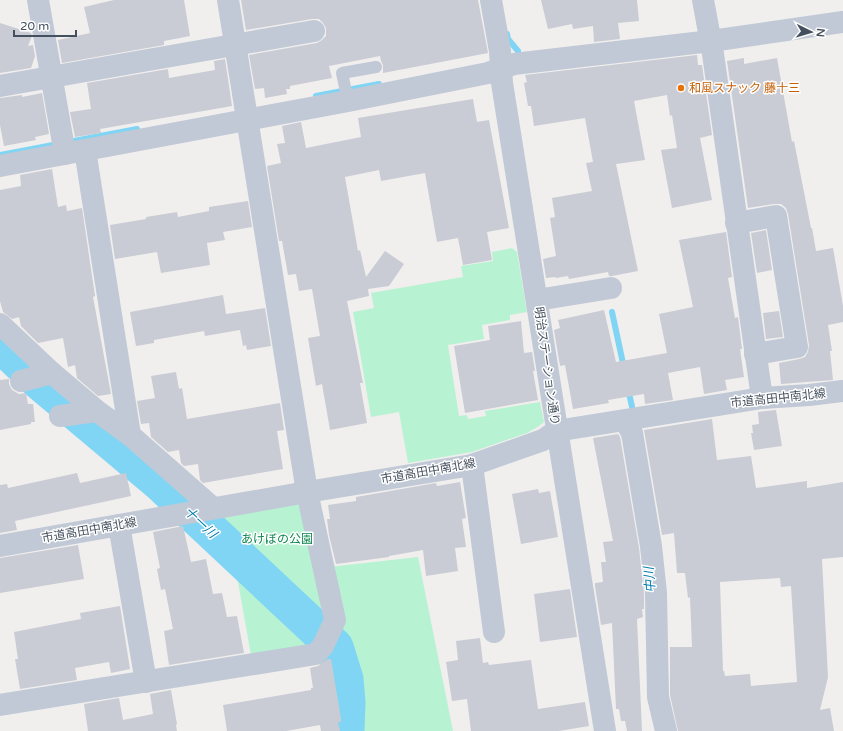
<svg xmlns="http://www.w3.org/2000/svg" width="843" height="731" font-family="'Varela Round','Noto Sans JP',sans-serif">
	<rect width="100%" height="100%" fill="#f1eeee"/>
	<!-- green -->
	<g fill="#b7f3d2">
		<polygon points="512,248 517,252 527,312 510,315 510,320 482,325 484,339 448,345 459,416 467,415 468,419 486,416 485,411 540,402 544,422 539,426 527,433 472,452 408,463 399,412 371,417 353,312 374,308 371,293 463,277 461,266 493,261 492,252"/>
		<polygon points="297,504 305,510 324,622 322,625 207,518"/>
		<polygon points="418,557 453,731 360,731 359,690 356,661 340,624 329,567"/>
		<polygon points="234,560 318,637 312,646 251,655"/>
	</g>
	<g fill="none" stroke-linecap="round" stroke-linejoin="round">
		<!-- stream -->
		<g stroke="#81d5f4" stroke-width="6">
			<polyline points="507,34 508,39 518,51"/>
			<polyline points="316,96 379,84"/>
			<polyline points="0,155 137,129"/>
			<polyline points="612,312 624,368"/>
			<polyline points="628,389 633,411"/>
		</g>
		<!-- river -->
		<polyline stroke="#81d5f4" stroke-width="37" points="0,344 40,382 159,482 335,647 345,679 347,702 346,731"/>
	</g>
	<!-- building -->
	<g fill="#c9ccd4" fill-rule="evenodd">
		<polygon points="114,0 184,0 190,36 164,41 164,45 62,63 58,40 90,33 84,7"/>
		<polygon points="241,0 478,0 488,53 383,73 383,65 381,61 380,56 329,66 332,78 290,86 290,89 286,89 287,94 265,98 264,88 255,89 249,55 317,43 322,40 326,36 326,28 323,23 319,19 312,19 246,30"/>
		<polygon points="541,0 637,0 639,21 618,23 620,39 594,42 593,26 573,29 572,24 548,29"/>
		<polygon points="0,23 31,33 32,36 28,46 33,45 35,56 31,68 0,73"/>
		<polygon points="697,55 698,65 702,65 712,135 700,138 712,200 672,208 661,150 677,148 672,115 670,116 667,95 634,101 645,160 616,164 638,271 612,276 609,276 608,272 569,279 568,276 556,278 555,277 546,278 543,259 556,256 550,218 555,217 552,198 592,191 586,163 593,162 585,118 534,126 531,106 528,106 524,83 527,82 525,75"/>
		<polygon points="744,58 744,64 777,58 792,142 794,141 811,228 812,228 816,251 833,248 843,306 843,322 828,325 832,351 830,351 833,380 781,384 779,363 799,359 805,357 808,352 809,345 788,214 786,208 781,204 774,204 748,208 727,61"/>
		<polygon points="225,59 232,106 100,129 101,133 75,137 70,112 91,109 87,83 168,69 169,78 215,70 214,61"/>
		<polygon points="42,93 49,134 35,137 36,140 4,146 0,125 0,98 22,95 22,97"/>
		<polygon points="473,99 477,122 489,120 509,228 487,232 492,260 463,265 458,238 437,242 425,173 381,181 379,170 345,177 358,251 360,250 366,277 385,251 404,264 389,286 368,289 369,296 347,301 363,383 360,383 367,423 330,430 322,384 316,386 308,338 320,336 312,289 299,291 296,274 288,275 282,241 279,241 267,166 281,163 277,144 285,143 282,126 301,122 306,148 361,137 358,118"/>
		<polygon points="52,169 58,207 66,205 67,211 82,208 95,296 93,297 111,394 98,396 77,378 75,365 68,367 63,338 38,343 21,326 19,317 12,319 3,312 0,301 0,190 21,186 20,175"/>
		<polygon points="248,201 252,227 223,232 225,240 207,243 210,265 161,273 157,252 115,259 110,225 146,219 146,217 177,212 178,217 209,211 209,207"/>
		<polygon points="766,230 772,270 757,273 751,233"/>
		<polygon points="726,232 732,277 728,278 735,318 738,317 742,349 740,349 744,377 725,380 727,390 704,394 700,367 668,373 673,400 645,404 644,394 608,400 609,403 573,409 565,365 560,366 554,330 560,328 558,320 604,310 616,362 667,353 659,314 693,307 679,240"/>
		<polygon points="223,295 226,314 265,308 271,346 247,350 246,345 243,346 240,330 205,336 204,331 154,340 154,343 136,346 130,312"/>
		<polygon points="779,311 783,337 766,339 763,313"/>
		<polygon points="521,321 524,353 532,352 535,371 533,371 538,400 465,413 454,346 490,340 488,326"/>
		<polygon points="176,372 179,389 182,388 187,419 280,403 284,430 277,431 283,469 203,483 200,480 198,464 184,466 181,463 179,450 168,452 151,437 149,423 141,424 137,401 155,398 151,376"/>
		<polygon points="9,379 9,384 12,390 19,394 26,393 28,404 33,404 35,422 31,422 31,424 0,430 0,380"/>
		<polygon points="776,410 782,446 754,450 751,433 753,433 752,425 759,424 758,412"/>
		<path d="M712 419 717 460 751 456 756 488 807 481V488L843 482V557L822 559 828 677 820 710 830 708 834 731H678L670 695V647H692L690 597 688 598 685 573H677L674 533 662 535 644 430ZM780 578 781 587 791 586 797 682 751 686 750 674 725 676 724 671H723L720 582Z"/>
		<polygon points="618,434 620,437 639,548 644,594 644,609 642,609 643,617 637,619 642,731 627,731 625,721 621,721 619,709 616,709 612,623 601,625 595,586 595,583 603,582 601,562 606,562 603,542 613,541 593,438"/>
		<polygon points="77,473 80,483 126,473 131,496 15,521 17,530 0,533 0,485 7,484 8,488"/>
		<polygon points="460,482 466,518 462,519 466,547 455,548 458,571 426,576 423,550 389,556 389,557 336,564 329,535 327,519 330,519 328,505 356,501 356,497 436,483 437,486"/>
		<polygon points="538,489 539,493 550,491 558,537 521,544 512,494"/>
		<polygon points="183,526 191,562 206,559 213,594 222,593 227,617 237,616 244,653 169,665 164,631 173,629 165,589 161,590 157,569 160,568 153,532"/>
		<polygon points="78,545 84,579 0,593 0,558"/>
		<polygon points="570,589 577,637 540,642 534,594"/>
		<polygon points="120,606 130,669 111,673 109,662 75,668 77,680 20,689 15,659 18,659 14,632 81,619 80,613"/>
		<polygon points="480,638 483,663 488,662 489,665 531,660 538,709 585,702 589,726 559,731 471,731 467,699 452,701 446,662 458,660 456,641"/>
		<polygon points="328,659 331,659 341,719 341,722 338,722 340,731 321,731 320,725 286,731 227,731 223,705 311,690 311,688 313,688 310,668 318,666"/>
		<polygon points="171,690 177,724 176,725 177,731 88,731 84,704 119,698 123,720 153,714 150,694"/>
	</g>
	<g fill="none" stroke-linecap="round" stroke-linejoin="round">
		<!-- service -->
		<polyline stroke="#c0c9d5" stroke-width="12" points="348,101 342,73 376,67"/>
		<!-- minor -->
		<g stroke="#c0c9d5" stroke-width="22">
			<polyline points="38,0 65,154"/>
			<polyline points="491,0 500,51 502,83 605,731"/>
			<polyline points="703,0 713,54 762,398"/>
			<polyline points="0,86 314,31"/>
			<polyline points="85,150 130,435"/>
			<polyline points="0,166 348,101 488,73 514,64 711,41 843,22"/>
			<polyline points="736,223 776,216 797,347 755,354"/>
			<polyline points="537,300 611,288"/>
			<polyline points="0,324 52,373 97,411 130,435 213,508"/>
			<polyline points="21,381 52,373"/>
			<polyline points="60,416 97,411"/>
			<polyline points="625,421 632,433 651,546 656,593 658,697 666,731"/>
			<polyline points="472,465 494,632"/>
			<polyline points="119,525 146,682"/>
			<polyline points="0,546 307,492 472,465 543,440 556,431 762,398 809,395 843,391"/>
			<polyline points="0,705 316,654 323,646 335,620 307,492 228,0"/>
		</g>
	</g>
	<!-- markers -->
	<circle fill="#e8710a" stroke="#fff" stroke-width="1.5" cx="681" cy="88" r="4"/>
	<g text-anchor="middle" stroke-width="3" stroke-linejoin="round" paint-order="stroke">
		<!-- food labels -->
		<g font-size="12" fill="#c56008" stroke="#fff" text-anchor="start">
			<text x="689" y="92">和風スナック 藤十三</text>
		</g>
		<!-- street labels -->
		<g font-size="12" fill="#44505d" stroke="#fff">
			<text transform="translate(547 366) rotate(82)" y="4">明治ステーション通り</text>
			<text transform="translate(778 398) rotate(-6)" y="4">市道高田中南北線</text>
			<text transform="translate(428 471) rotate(-10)" y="4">市道高田中南北線</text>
			<text transform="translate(89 530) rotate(-10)" y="4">市道高田中南北線</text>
		</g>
		<!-- park labels -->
		<g font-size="12" fill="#0e8550" stroke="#fff">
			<text x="277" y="543">あけぼの公園</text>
		</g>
		<!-- water labels -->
		<g font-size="13" font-style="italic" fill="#017eac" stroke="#fff">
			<text transform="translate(201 522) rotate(43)" y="5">十一川</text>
			<text transform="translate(649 580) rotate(-95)" y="5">中川</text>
		</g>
	</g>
	<!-- north arrow -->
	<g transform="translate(811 32) rotate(95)" stroke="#ffffff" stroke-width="3" paint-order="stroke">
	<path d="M0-3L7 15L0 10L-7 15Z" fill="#44505d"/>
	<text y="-6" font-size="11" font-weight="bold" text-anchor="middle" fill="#44505d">N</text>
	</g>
	<!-- scale -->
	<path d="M14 30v6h62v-6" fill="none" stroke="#44505d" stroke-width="2"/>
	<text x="20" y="30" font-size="12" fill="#44505d" stroke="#ffffff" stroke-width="3" paint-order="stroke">20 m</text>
</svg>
